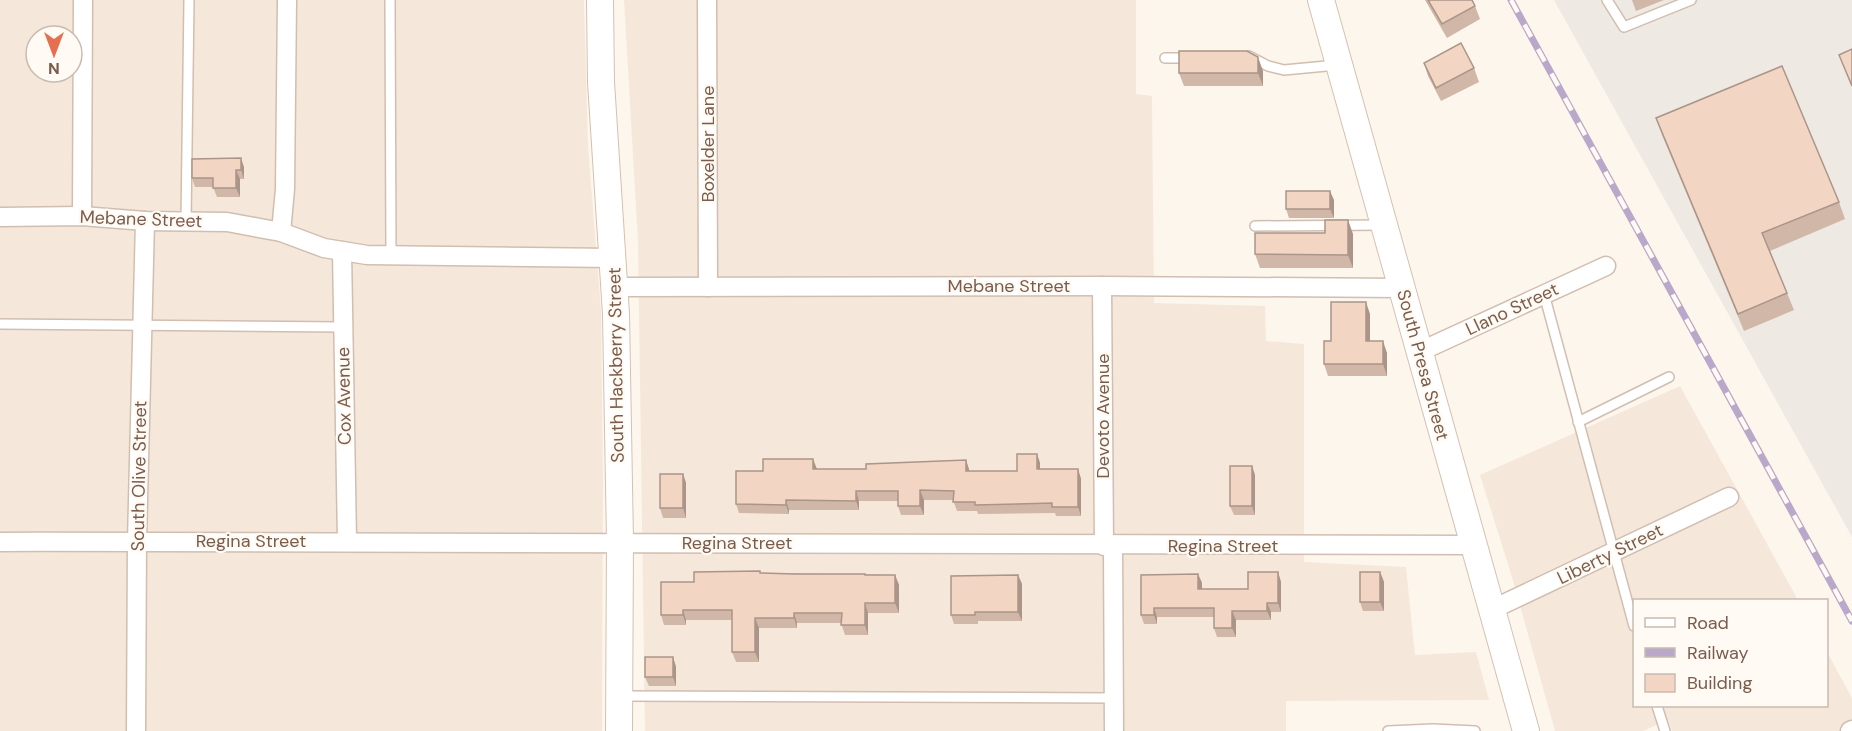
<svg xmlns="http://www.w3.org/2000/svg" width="1852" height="731" font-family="'DM Sans',sans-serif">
	<rect width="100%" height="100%" fill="#fdf6ec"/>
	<!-- residential -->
	<g fill="#f5e8da" fill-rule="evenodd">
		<path d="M0 0H584L588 145 601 311 603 480 602 731H0ZM36 36H72V72H36Z"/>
		<polygon points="624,0 1136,0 1136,94 1152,96 1154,303 1265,306 1266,341 1304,344 1304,562 1406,567 1415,655 1476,652 1489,700 1286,701 1286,731 645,731 638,242"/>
		<polygon points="1680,386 1798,600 1634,600 1634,706 1826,706 1827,652 1852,698 1852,731 1672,731 1668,720 1643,731 1555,731 1512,577 1480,475"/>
	</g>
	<!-- industrial -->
	<polygon fill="#efe9e4" points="1554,0 1852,0 1852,537"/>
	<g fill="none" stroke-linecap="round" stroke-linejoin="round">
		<!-- lane casing -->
		<g stroke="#d1beb0" stroke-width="12">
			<g id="lane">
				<polyline points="390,0 391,256"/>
				<polyline points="1607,0 1624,27 1691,0"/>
				<polyline points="1249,56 1268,66 1284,70 1337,65"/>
				<polyline points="1165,58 1191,58"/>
				<polyline points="186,221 189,0"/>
				<polyline points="1255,226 1382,225"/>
				<polyline points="1544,294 1634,626"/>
				<polyline points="0,324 343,327"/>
				<polyline points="1578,422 1669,377"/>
				<polyline points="621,696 1114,698"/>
				<polyline points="1657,706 1665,731"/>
				<polyline points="1388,731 1433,729 1475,731"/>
			</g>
		</g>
		<!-- street casing -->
		<g stroke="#d1beb0" stroke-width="21">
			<g id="street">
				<polyline points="707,0 708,287"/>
				<polyline points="82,216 83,0"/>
				<polyline points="0,217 82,216 145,221 227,222 281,232 324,248 367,255 613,258"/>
				<polyline points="281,232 285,189 287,0"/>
				<polyline points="342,251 347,541"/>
				<polyline points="1102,286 1104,546"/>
				<polyline points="615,287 1102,286 1402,288"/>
				<polyline points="1419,352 1606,266"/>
				<path d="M0 542C491 540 982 547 1474 545"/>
				<polyline points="1113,546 1114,731"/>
				<polyline points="1491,610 1729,497"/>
				<polyline points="136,731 137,541 145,221"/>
				<polyline points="1850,731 1852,730"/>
			</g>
		</g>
		<!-- secondary casing -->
		<g stroke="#d6c0b0" stroke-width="28">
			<g id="secondary">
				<polyline points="600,0 601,82 616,314 620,542 619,731"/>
				<polyline points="1321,0 1526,731"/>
			</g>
		</g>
		<!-- lane -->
		<use href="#lane" stroke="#fff" stroke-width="9"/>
		<!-- street -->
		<use href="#street" stroke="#fff" stroke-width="18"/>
		<!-- secondary -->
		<use href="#secondary" stroke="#fff" stroke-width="26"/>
		<!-- rail casing -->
		<g stroke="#b9a8c9" stroke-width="7">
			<polyline id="rail" points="1511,0 1852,621"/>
		</g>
		<!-- rail -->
		<use href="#rail" stroke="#fffaf3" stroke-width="4.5" stroke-dasharray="14" stroke-linecap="butt"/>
	</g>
	<!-- wall -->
	<g fill="#d1b7a8">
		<polygon points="1425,0 1472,0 1475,6 1480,19 1447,38"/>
		<polygon points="1632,0 1664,0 1636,11"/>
		<polygon points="1424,63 1474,68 1479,82 1441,101 1428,76"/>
		<polygon points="1263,71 1263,86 1184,86 1179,73"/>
		<polygon points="1656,118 1839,202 1845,219 1770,251 1794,310 1744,331 1662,135"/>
		<polygon points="244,167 244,179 240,179 240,197 217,197 213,187 195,187 192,178"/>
		<polygon points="1334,200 1334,218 1289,218 1286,209"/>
		<polygon points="1325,233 1353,234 1353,268 1260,268 1255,254"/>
		<polygon points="1370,314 1370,341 1387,353 1387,376 1328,376 1324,364 1331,341"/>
		<polygon points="1037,454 1040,463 1040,469 1078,469 1081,479 1081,516 1056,516 1055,513 978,514 977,511 957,511 953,500 924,500 924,515 901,515 898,506 898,501 859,501 859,510 789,510 789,514 739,513 736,504 763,471 817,469 866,469 966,460 969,471 1017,471"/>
		<polygon points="1252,466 1255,475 1255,515 1234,515 1230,506"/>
		<polygon points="683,474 686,483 686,518 663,518 660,508"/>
		<polygon points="1278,572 1281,582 1281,612 1271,612 1271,620 1236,620 1236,637 1217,637 1214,628 1214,617 1157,617 1157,624 1144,624 1141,615 1198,574 1202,583 1202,589 1248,589"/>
		<polygon points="1380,572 1384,582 1384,611 1363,611 1360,602"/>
		<polygon points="761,573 895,575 899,585 899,613 868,613 868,635 845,635 841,623 797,623 797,628 759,628 759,662 736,662 732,652 732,620 686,620 686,625 664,625 661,615"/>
		<polygon points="1018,575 1022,584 1022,621 978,621 978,624 954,624 951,615"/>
		<polygon points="673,657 676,667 676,686 649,686 645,677"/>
	</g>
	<!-- shaded-wall -->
	<g fill="#aa9588">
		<polygon points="1258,57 1263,71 1263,86 1258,73"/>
		<polygon points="241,158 244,167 244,179 241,170"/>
		<polygon points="236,170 240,179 240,197 236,188"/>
		<polygon points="1330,191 1334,200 1334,218 1330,209"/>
		<polygon points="1348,220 1353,234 1353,268 1348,255"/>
		<polygon points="1366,302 1370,314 1370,353 1366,341"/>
		<polygon points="1383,341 1387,353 1387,376 1383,364"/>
		<polygon points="1037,454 1040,463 1040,479 1037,469"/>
		<polygon points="813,459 817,469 817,479 813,469"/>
		<polygon points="966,460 969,469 969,480 966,471"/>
		<polygon points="1252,466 1255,475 1255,515 1252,506"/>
		<polygon points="1078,469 1081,479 1081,516 1078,507"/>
		<polygon points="683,474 686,483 686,518 683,508"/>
		<polygon points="920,490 924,500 924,515 920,506"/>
		<polygon points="856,491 859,501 859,510 856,501"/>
		<polygon points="786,500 789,510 789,514 786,505"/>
		<polygon points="1278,572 1281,582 1281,612 1278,603"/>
		<polygon points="1380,572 1384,582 1384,611 1380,602"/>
		<polygon points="1198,574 1202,583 1202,598 1198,589"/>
		<polygon points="895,575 899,585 899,613 895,603"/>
		<polygon points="1018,575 1022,584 1022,621 1018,612"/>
		<polygon points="865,603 868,613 868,635 865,625"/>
		<polygon points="1267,603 1271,612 1271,620 1267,611"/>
		<polygon points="1154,608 1157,617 1157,624 1154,615"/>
		<polygon points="683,610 686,620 686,625 683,615"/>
		<polygon points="1232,611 1236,620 1236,637 1232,628"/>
		<polygon points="794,613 797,623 797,628 794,618"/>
		<polygon points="755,618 759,628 759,662 755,652"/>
		<polygon points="673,657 676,667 676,686 673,677"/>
	</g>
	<!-- building -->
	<g fill="#f3d5c3" stroke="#aa9588" stroke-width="1.5">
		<polygon points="1428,0 1472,0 1475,6 1442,24"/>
		<polygon points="1461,43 1474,68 1436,88 1424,63"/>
		<polygon points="1852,49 1852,86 1839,55"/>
		<polygon points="1179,51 1247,51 1258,57 1258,73 1179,73"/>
		<polygon points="1782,66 1839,202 1762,233 1787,293 1738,314 1656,118"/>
		<polygon points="241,158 241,170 236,170 236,188 213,188 213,178 192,178 192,159"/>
		<rect x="1286" y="191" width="44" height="18"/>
		<polygon points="1325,220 1348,220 1348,255 1255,254 1255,233 1325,233"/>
		<polygon points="1331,302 1366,302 1366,341 1383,341 1383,364 1324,364 1324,341 1331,341"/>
		<polygon points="1017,454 1037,454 1037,469 1078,469 1078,507 1052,507 1052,503 975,505 975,502 953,502 954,491 920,490 920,506 898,506 898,491 856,491 856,501 786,500 786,505 736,504 736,471 763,471 763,459 813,459 813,469 866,469 866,464 966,460 966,471 1017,471"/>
		<rect x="1230" y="466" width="22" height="40"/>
		<rect x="660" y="474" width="23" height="34"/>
		<polygon points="760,571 760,573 794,574 865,574 865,575 895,575 895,603 865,603 865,625 841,625 842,613 794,613 794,618 755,618 755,652 732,652 732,610 683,610 683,615 661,615 661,582 694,582 694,572"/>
		<polygon points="1248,572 1278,572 1278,603 1267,603 1267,611 1232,611 1232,628 1214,628 1214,608 1154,608 1154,615 1141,615 1141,575 1198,574 1198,589 1248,589"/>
		<rect x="1360" y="572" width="20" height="30"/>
		<polygon points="1018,575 1018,612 975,612 975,615 951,615 951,576"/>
		<rect x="645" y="657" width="28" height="20"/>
	</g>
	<g text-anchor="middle" stroke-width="4.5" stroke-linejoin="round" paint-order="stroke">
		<!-- street labels -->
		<g font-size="18" fill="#7a5c4d" stroke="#fffaf3">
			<text transform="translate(708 144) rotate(-90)" y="6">Boxelder Lane</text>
			<text transform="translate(141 219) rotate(2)" y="6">Mebane Street</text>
			<text x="1009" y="292">Mebane Street</text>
			<text transform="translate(1512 309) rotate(-25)" y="6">Llano Street</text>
			<text transform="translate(616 365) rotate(-91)" y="6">South Hackberry Street</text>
			<text transform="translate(1423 365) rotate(75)" y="6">South Presa Street</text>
			<text transform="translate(344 396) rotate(-91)" y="6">Cox Avenue</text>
			<text transform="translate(1103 416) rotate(-90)" y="6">Devoto Avenue</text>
			<text transform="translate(139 476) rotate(-89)" y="6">South Olive Street</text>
			<text x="251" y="547">Regina Street</text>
			<text x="737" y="549">Regina Street</text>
			<text x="1223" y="552">Regina Street</text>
			<text transform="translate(1610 554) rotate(-26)" y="6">Liberty Street</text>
		</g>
	</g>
	<!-- legend -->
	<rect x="1633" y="599" width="195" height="108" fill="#fffaf3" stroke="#cabbb1" stroke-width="1.5"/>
	<rect x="1645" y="618" width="30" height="9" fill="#ffffff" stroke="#cabbb1" stroke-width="1.5"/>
	<text x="1687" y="629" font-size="18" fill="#7a5c4d">Road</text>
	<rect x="1645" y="648" width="30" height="9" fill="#b9a8c9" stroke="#cabbb1" stroke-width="1.5"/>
	<text x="1687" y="659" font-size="18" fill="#7a5c4d">Railway</text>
	<rect x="1645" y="674" width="30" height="18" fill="#f3d5c3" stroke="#cabbb1" stroke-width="1.5"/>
	<text x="1687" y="689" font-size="18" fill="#7a5c4d">Building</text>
	<!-- north arrow -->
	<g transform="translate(54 54) rotate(180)"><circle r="28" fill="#fffaf3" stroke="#cabbb1" stroke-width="1.5"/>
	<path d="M0-4.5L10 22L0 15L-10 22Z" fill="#e76f51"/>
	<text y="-9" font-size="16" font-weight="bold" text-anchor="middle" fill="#7a5c4d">N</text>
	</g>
</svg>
